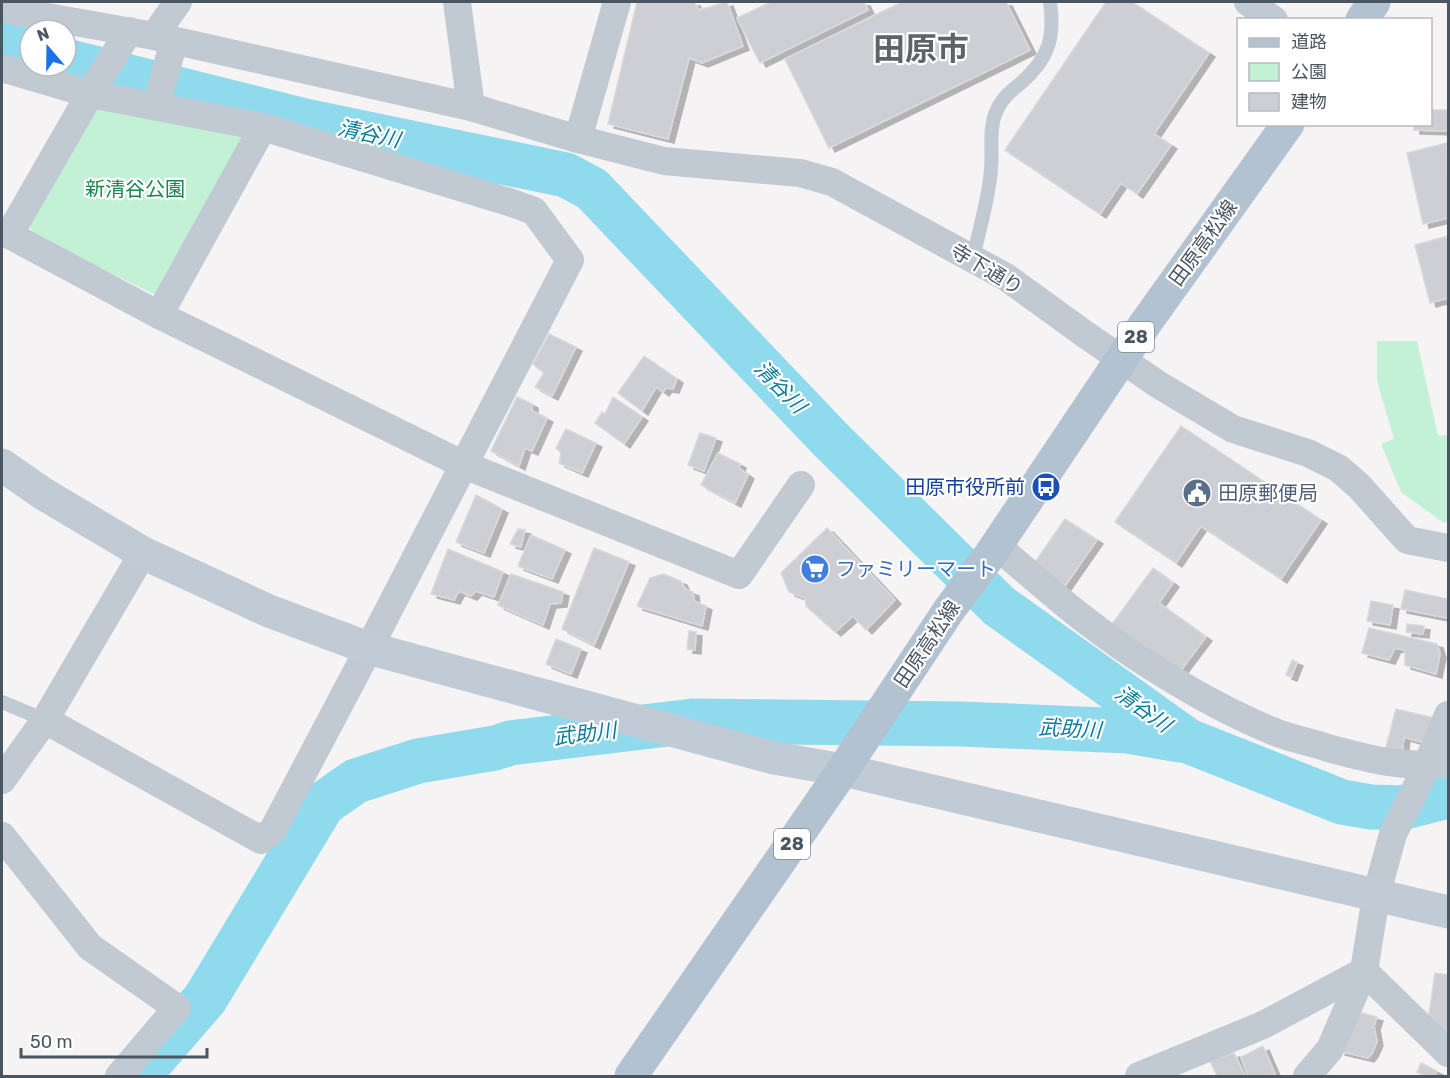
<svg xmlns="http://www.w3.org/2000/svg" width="1450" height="1078" font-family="Rubik,'Noto Sans JP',sans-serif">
	<defs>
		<filter id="shadow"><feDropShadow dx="6" dy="4" stdDeviation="0" flood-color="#0004"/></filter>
	</defs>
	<rect width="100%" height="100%" fill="#f5f3f3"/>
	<!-- green -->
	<g fill="#c3f1d5">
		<polygon points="97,105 249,138 164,290 154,294 34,236 29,224"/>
		<polygon points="1377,341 1417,341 1438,436 1448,435 1448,521 1444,523 1401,492 1381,444 1394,439 1377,381"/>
	</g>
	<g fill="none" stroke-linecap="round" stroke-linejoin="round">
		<!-- river -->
		<g stroke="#90daee" stroke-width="45">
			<polyline points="2,44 30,52"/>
			<polyline points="66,61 305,121 566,175 592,189 830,439 999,606 1188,741 1342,802 1371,807 1401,808 1448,796"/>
			<polyline points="138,1076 205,999 323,804 356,781 418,761 495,748 510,743 693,721 961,724 1128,731 1180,740"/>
		</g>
	</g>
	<!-- building -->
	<g fill="#cdcfd5" stroke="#d7d9de" stroke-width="1.5" filter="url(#shadow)">
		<polygon points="637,2 694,2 699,10 727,2 743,46 702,63 689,58 668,139 608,124"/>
		<polygon points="771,2 864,2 868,10 760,63 737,18"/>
		<polygon points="902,2 1006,2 1030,50 829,148 785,59"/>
		<polygon points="1106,2 1132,2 1209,53 1154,134 1171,145 1137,194 1121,183 1100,214 1005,150"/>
		<polygon points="1430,110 1448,110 1448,131 1414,130 1414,124 1430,124"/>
		<polygon points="1447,143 1448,218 1423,224 1407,153"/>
		<polygon points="1448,236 1448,298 1430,303 1415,245"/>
		<polygon points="549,334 576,347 552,396 535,387 544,373 533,364"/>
		<polygon points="644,356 677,379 673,389 666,388 663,392 656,387 642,411 618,393"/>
		<polygon points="517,397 532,404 532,411 547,418 532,451 525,448 519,466 491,451"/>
		<polygon points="613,397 642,417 624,444 595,423 602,412 605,414"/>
		<polygon points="1181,426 1321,520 1281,579 1201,526 1176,563 1115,522"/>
		<polygon points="566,429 596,443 582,473 559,463 561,453 556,448"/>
		<polygon points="700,433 716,438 704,471 688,465"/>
		<polygon points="718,453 740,464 739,468 748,475 735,503 701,485"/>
		<polygon points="476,495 502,509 484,553 456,542"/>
		<polygon points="1065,519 1097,540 1065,586 1033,565"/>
		<polygon points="827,528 895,600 866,630 853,616 835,632 806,606 805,598 789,592 781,573"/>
		<polygon points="518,529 525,530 521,547 510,544"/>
		<polygon points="531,535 565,550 552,579 518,566"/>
		<polygon points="594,548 629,562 594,645 562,629"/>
		<polygon points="448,549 503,572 494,597 476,591 471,596 459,591 454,600 431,594"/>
		<polygon points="1153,568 1173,583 1159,603 1206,637 1181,670 1110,627"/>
		<polygon points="511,574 563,592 561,603 550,604 543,625 498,605"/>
		<polygon points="663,574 681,581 685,589 693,592 694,601 706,606 702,626 637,606 650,578"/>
		<polygon points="1405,590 1448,599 1448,618 1401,609"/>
		<polygon points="1371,601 1393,605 1390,625 1367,621"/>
		<polygon points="1407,624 1424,626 1423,634 1406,632"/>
		<polygon points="1369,628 1437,644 1440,654 1436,674 1405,665 1405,650 1395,648 1389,660 1362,653"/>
		<polygon points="689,631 696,632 695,650 687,649"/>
		<polygon points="556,639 581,649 571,674 546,664"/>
		<polygon points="1292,660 1297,662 1291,677 1286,675"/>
		<polygon points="1396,709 1434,718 1425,743 1404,737 1402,753 1385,751"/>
		<polygon points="1435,973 1448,975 1448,1037 1429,1014"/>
		<polygon points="1352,1010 1377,1017 1374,1026 1377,1042 1372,1053 1368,1058 1339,1051"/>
		<polygon points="1263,1046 1275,1074 1268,1076 1248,1076 1241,1057"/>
		<polygon points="1234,1053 1245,1076 1217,1076 1210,1061"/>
		<polygon points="1421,1063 1437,1071 1434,1076 1426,1076 1417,1072"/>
	</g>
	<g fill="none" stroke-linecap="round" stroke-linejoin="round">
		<!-- lane -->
		<g stroke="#c1cad2" stroke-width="14">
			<path d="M973 259C979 229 989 199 991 169 993 150 988 128 997 110 1002 98 1012 90 1021 83 1049 58 1055 38 1050 2"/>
			<polyline points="2,702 45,720"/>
		</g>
		<!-- street -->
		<g stroke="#c1cad2" stroke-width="28">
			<polyline points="457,2 471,107"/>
			<polyline points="1248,2 1274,20"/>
			<polyline points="2,9 154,36 471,107 578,139 664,161 800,173 832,182 1006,277 1086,335 1159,385 1233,429 1308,453 1338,468 1359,486 1407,540 1448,548"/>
			<polyline points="154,36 178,2"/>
			<polyline points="2,68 90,94 263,127 509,202 534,211 570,260 357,671 273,830 261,840 45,720"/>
			<polyline points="156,106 174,41"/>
			<polyline points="578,139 617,2"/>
			<polyline points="2,231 159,315 464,465 739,575 801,485"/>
			<polyline points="9,235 90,94 129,31"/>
			<polyline points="159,315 263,127"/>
			<path d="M996 545C1024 569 1051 593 1080 616 1135 659 1210 706 1275 732 1292 739 1311 742 1328 748 1368 759 1406 769 1448 763"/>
			<polyline points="2,780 45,720 143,553"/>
			<polyline points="2,836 90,947 177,1008 119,1076"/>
			<polyline points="1364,971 1448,1053"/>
			<polyline points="1139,1076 1263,1025 1364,971"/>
			<polyline points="1307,1076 1330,1049 1364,971 1376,896 1393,834 1422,776 1448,715"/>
		</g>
		<!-- secondary -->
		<polyline stroke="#c1cbd6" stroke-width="33" points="2,465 42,493 143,553 269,611 368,648 774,758 843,770 1448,912"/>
		<!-- primary -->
		<g stroke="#b3c2d1" stroke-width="33">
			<polyline points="1362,20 1374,2"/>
			<polyline points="631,1076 843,770 949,610 990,555 1145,324 1288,124"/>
		</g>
	</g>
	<!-- icons -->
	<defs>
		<g id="bus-disc" transform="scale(1.5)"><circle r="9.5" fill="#1a4fb4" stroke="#fff"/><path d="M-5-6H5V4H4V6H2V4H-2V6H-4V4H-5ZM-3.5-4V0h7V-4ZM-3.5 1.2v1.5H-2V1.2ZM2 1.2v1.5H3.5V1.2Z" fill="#fff"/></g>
		<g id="civic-disc" transform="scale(1.5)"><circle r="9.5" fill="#5c6f8a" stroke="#fff"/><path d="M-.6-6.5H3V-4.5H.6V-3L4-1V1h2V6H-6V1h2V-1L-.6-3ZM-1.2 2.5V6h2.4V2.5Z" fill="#fff"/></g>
		<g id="supermarket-disc" transform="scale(1.5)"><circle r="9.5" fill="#3f7fe0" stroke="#fff"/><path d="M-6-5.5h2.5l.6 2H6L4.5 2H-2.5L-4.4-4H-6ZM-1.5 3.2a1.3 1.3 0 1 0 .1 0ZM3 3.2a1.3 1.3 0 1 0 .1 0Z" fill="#fff"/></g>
	</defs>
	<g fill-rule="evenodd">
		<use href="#bus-disc" x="1046" y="487"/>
		<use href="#civic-disc" x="1197" y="493"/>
		<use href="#supermarket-disc" x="815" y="569"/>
	</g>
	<g text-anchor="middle" stroke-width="4.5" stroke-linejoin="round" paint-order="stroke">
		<!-- shield labels -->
		<g fill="#fff" stroke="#808990" stroke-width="1.5">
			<rect x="1118" y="322" width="36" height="30" rx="4.5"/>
			<rect x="774" y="829" width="36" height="30" rx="4.5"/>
		</g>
		<g font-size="18" font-weight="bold" fill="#4a5661">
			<text x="1136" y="343">28</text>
			<text x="792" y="850">28</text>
		</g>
		<!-- park labels -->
		<g font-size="20" fill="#17864f" stroke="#fff">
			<text x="135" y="196">新清谷公園</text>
		</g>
		<!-- street labels -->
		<g font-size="20" fill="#4a5661" stroke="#fff">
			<text transform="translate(1203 243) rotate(-54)" y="7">田原高松線</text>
			<text transform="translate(987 269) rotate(31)" y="7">寺下通り</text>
			<text transform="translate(927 644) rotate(-56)" y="7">田原高松線</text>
		</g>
		<!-- transit labels -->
		<g font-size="20" fill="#164399" stroke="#fff" text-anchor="end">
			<text x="1025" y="494">田原市役所前</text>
		</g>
		<!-- service labels -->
		<g font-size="20" fill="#4e5e75" stroke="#fff" text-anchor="start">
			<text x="1218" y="500">田原郵便局</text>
		</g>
		<!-- shop labels -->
		<g font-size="20" fill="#366cbe" stroke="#fff" text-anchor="start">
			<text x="836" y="576">ファミリーマート</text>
		</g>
		<!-- water labels -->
		<g font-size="21" font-style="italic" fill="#0c7c9b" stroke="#fff">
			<text transform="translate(369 134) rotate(12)" y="7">清谷川</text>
			<text transform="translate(780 387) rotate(46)" y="7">清谷川</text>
			<text transform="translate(1143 709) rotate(36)" y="7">清谷川</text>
			<text transform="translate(1070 729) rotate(3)" y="7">武助川</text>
			<text transform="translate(585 734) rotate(-7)" y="7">武助川</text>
		</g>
		<!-- town labels -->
		<g font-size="32" font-weight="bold" fill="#5f6368" stroke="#fff">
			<text x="921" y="60">田原市</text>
		</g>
	</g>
	<!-- border -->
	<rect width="1450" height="1078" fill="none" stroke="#4a5661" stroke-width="6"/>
	<!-- legend -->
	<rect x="1237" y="18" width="195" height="108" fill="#ffffff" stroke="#b7bbc0" stroke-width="1.5"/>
	<rect x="1249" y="38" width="30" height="9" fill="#b3c2d1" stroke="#b7bbc0" stroke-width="1.5"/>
	<text x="1291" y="48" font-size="18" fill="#4a5661">道路</text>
	<rect x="1249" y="63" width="30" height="18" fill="#c3f1d5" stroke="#b7bbc0" stroke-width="1.5"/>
	<text x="1291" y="78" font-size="18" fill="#4a5661">公園</text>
	<rect x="1249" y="93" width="30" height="18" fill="#cdcfd5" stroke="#b7bbc0" stroke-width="1.5"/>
	<text x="1291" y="108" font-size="18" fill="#4a5661">建物</text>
	<!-- north arrow -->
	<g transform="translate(48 48) rotate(340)"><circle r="28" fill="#ffffff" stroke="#b7bbc0" stroke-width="1.5"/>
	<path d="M0-4.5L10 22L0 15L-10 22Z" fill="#1a73e8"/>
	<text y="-9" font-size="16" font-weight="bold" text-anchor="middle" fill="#4a5661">N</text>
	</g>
	<!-- scale -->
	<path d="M21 1048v9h186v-9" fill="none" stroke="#4a5661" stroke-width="3"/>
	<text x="30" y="1048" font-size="18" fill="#4a5661" stroke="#ffffff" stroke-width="4.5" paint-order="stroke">50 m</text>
</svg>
